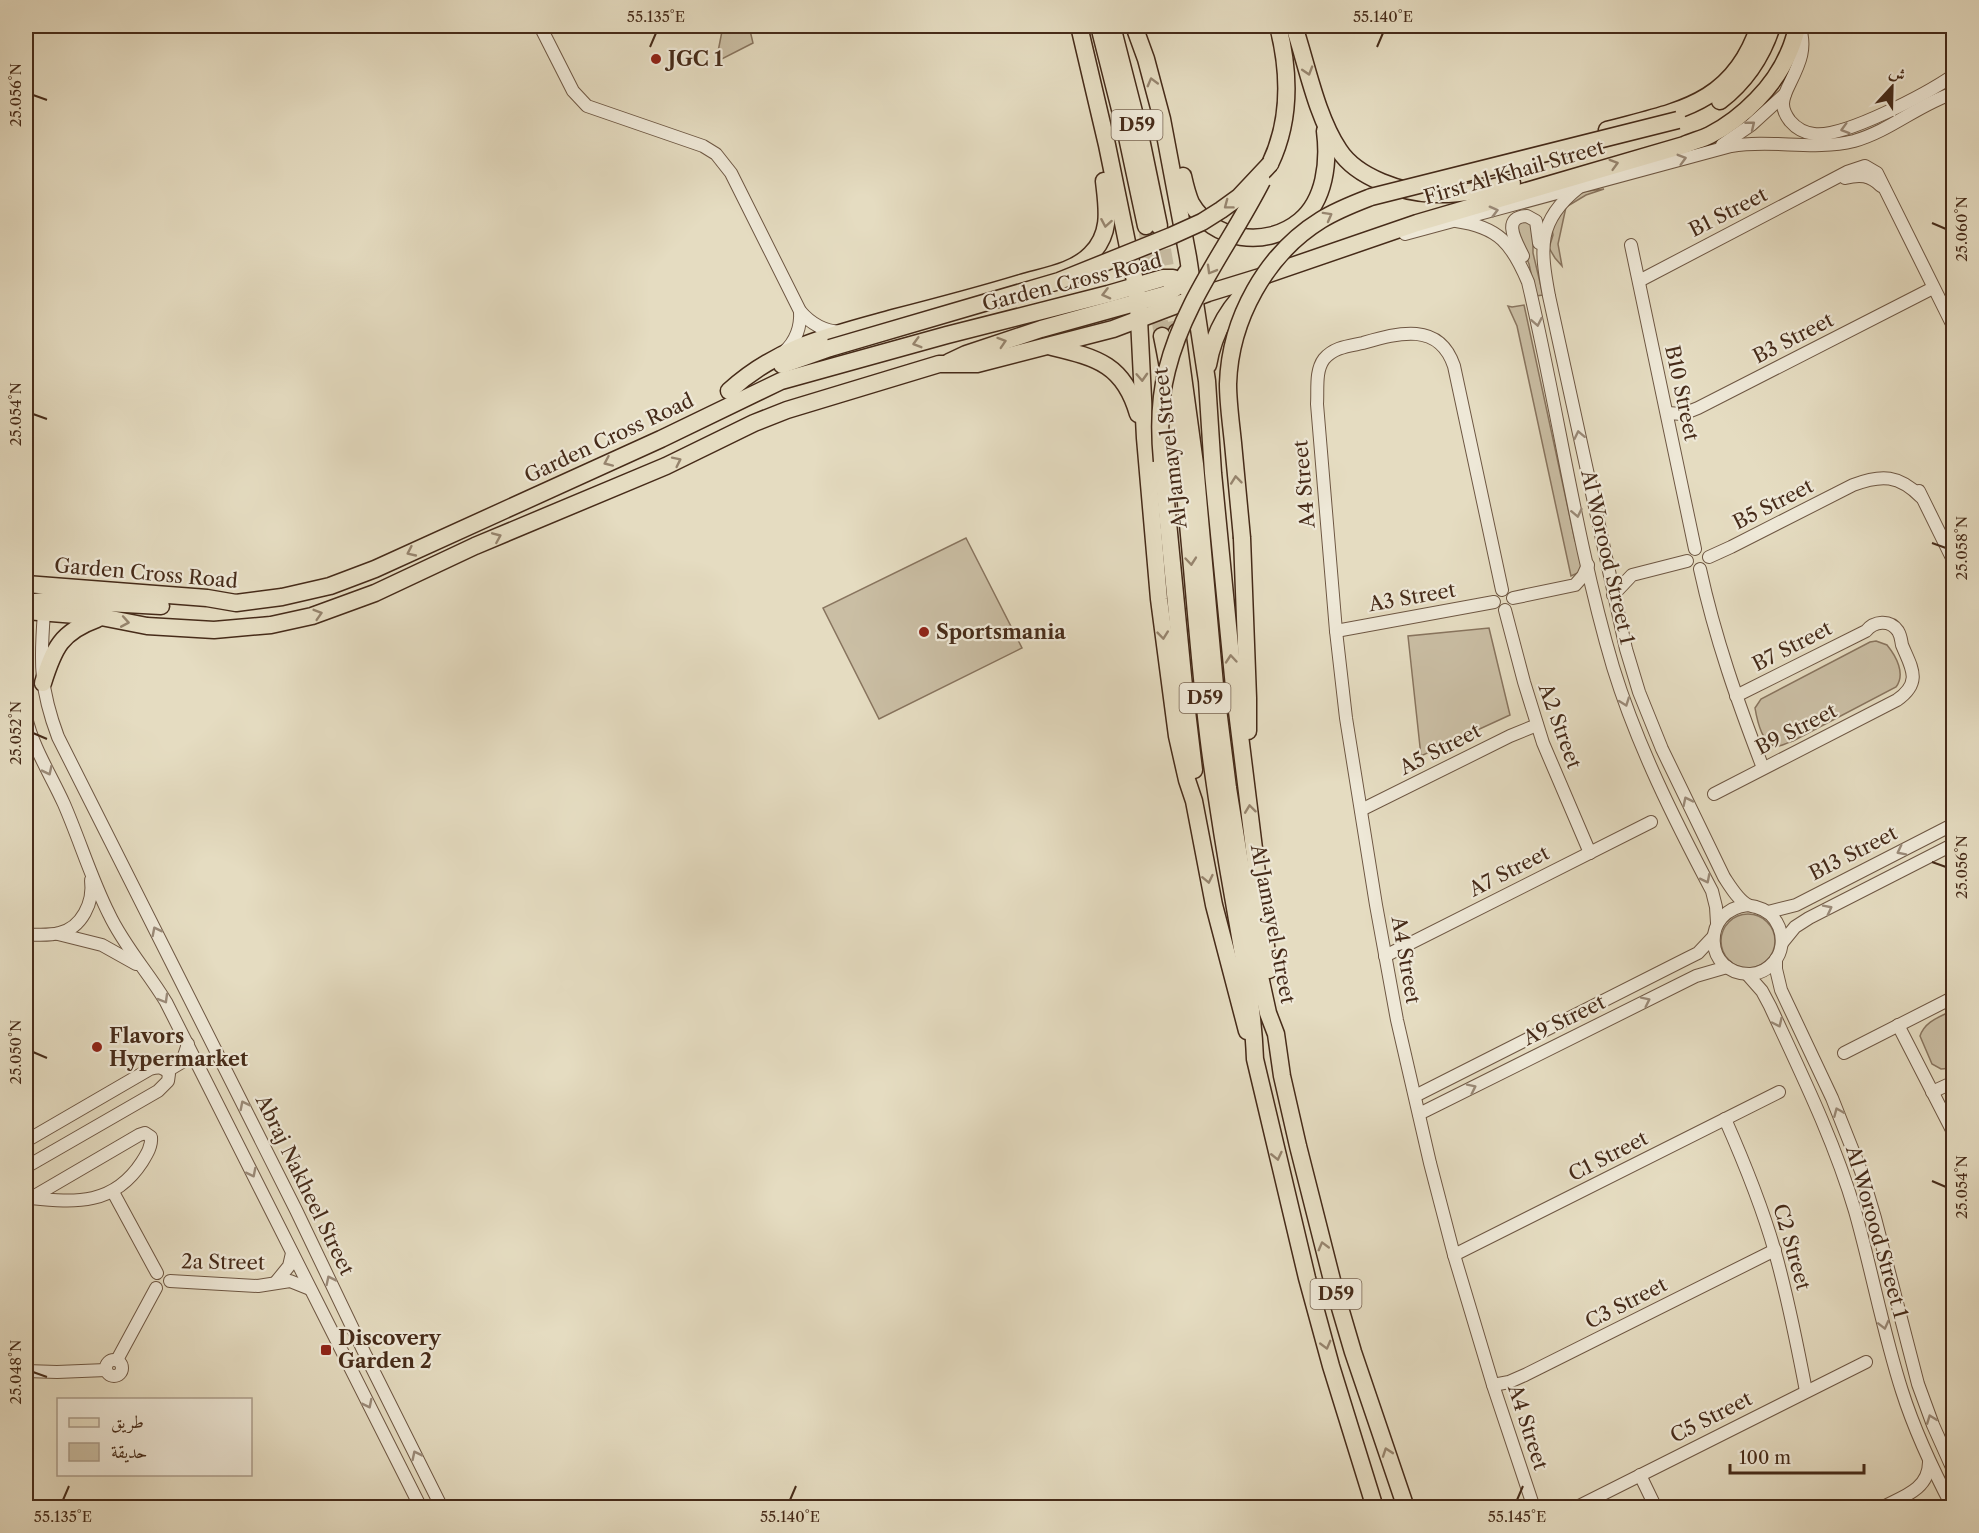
<svg xmlns="http://www.w3.org/2000/svg" width="1979" height="1533" font-family="'Libre Caslon Text',Amiri,serif">
	<rect width="100%" height="100%" fill="#e5dcc1"/>
	<filter id="stains"><feTurbulence type="fractalNoise" baseFrequency=".00333" numOctaves="4"/><feColorMatrix values="0 0 0 0 .2 0 0 0 0 .09 0 0 0 0 .02 0 0 0 .5 -.17"/></filter>
	<radialGradient id="worn" r=".72"><stop offset=".6" stop-color="#630" stop-opacity="0"/><stop offset="1" stop-color="#630" stop-opacity=".3"/></radialGradient>
	<!-- green -->
	<g fill="#cabea4" stroke="#88745e" stroke-width="1.5">
		<polygon points="723,26 749,26 753,43 716,62"/>
		<polygon points="1604,189 1586,195 1566,207 1558,244 1562,266 1555,258 1549,248 1553,235 1552,229 1558,213 1579,192"/>
		<polygon points="1520,219 1533,225 1533,253 1543,295 1536,296 1529,264 1514,227"/>
		<polygon points="1524,305 1575,541 1578,543 1582,563 1580,572 1571,576 1517,326 1508,306 1512,307"/>
		<polygon points="966,538 1022,648 879,719 823,608"/>
		<polygon points="1489,628 1510,715 1421,756 1408,636"/>
		<path d="M1876 641 1887 645C1896 656 1906 674 1896 687L1793 741C1789 742 1784 745 1779 746 1763 749 1757 720 1755 708L1761 699 1870 642Z"/>
		<circle cx="1748" cy="941" r="27"/>
		<path d="M1953 1010V1068L1941 1069 1932 1064 1920 1036C1925 1021 1940 1017 1953 1010Z"/>
	</g>
	<g fill="none" stroke-linecap="round" stroke-linejoin="round">
		<!-- major-tunnel -->
		<g stroke="#c5b99f" stroke-width="16" stroke-dasharray="16 8" stroke-linecap="butt">
			<polyline points="1146,226 1162,336"/>
			<polyline points="1159,226 1177,332"/>
		</g>
		<!-- minor casing -->
		<g stroke="#6e5743" stroke-width="14">
			<g id="minor">
				<path d="M540 26 573 91 587 106 703 146 716 154 731 173 800 311C811 324 823 331 840 332"/>
				<path d="M1799 26C1807 47 1800 63 1790 83 1787 89 1783 97 1783 104 1783 110 1787 117 1790 121 1796 128 1805 133 1814 134 1844 138 1928 93 1954 75"/>
				<polyline points="1722,145 1751,125 1785,94"/>
				<path d="M1845 178C1860 174 1870 175 1881 186"/>
				<path d="M1578 188C1537 221 1540 248 1549 296L1626 649 1639 692 1662 749 1724 877C1730 886 1738 900 1748 905 1750 906 1753 906 1756 907 1767 910 1775 917 1779 927 1784 939 1782 953 1774 962 1768 969 1759 974 1750 974 1704 975 1700 910 1748 905"/>
				<path d="M1456 221C1499 227 1512 244 1528 282 1558 409 1576 542 1613 667 1637 745 1674 819 1712 891L1716 907 1717 923"/>
				<path d="M1405 234 1731 146C1772 139 1814 151 1854 141 1890 131 1919 104 1954 93"/>
				<polyline points="1631,245 1695,549"/>
				<path d="M1523 256C1517 243 1500 217 1527 216L1536 221 1539 243"/>
				<polyline points="1639,281 1847,172 1865,166 1877,173 1954,328"/>
				<path d="M784 352C796 341 801 327 800 311"/>
				<polyline points="1667,413 1683,414 1698,408 1933,288"/>
				<polyline points="1919,491 1954,562"/>
				<path d="M1709 557 1731 547 1853 485C1882 474 1899 475 1921 497"/>
				<path d="M1700 569C1715 638 1738 703 1763 768"/>
				<path d="M1502 590 1454 366C1439 321 1398 333 1363 343 1349 346 1334 347 1324 359 1315 371 1318 389 1317 404L1336 631 1346 718 1376 905 1397 1020 1430 1163 1454 1255 1493 1385 1534 1508"/>
				<polyline points="1613,595 1632,575 1687,561"/>
				<polyline points="1513,598 1575,585 1583,576 1588,565"/>
				<polyline points="1505,610 1524,682 1543,743 1590,853"/>
				<path d="M44 613C40 663 40 689 58 737L296 1210 365 1354 442 1508"/>
				<polyline points="1336,631 1494,602"/>
				<path d="M26 717C33 748 51 775 64 804 80 841 91 878 109 914 124 946 148 972 166 1002L421 1508"/>
				<path d="M1714 794 1897 700C1923 682 1911 667 1902 645 1901 640 1901 636 1898 631 1890 619 1874 621 1866 631L1736 696"/>
				<polyline points="1361,810 1510,736 1537,725"/>
				<polyline points="1768,912 1796,905 1954,824"/>
				<polyline points="58,934 102,945 136,964"/>
				<path d="M26 935C36 934 49 936 59 933 82 928 94 902 91 880"/>
				<polyline points="1782,943 1795,927 1809,918 1954,844"/>
				<polyline points="1385,956 1651,822"/>
				<polyline points="1776,959 1776,969 1781,990 1832,1098 1861,1171 1875,1218 1918,1384 1933,1425 1954,1472"/>
				<path d="M1747 974 1762 991 1770 1006C1801 1073 1834 1140 1855 1211 1872 1271 1883 1332 1902 1391 1915 1432 1933 1470 1953 1508"/>
				<polyline points="1898,1025 1954,1134"/>
				<polyline points="1844,1053 1954,997"/>
				<polyline points="167,1071 182,1062 188,1044"/>
				<polyline points="1932,1092 1954,1082"/>
				<polyline points="1415,1096 1686,959 1698,953 1713,937"/>
				<polyline points="1419,1114 1696,976 1727,967"/>
				<path d="M1725 1119C1744 1162 1762 1206 1775 1252 1788 1298 1797 1344 1806 1391"/>
				<path d="M26 1141 150 1069C158 1067 164 1066 169 1074L168 1081 158 1091 26 1167"/>
				<polyline points="113,1192 157,1273"/>
				<path d="M26 1201 139 1135 145 1133 151 1137C152 1146 147 1154 142 1162 114 1205 76 1203 31 1198"/>
				<polyline points="1454,1255 1779,1092"/>
				<polyline points="170,1281 258,1286 290,1281 310,1289"/>
				<polyline points="276,1282 289,1266 292,1253"/>
				<circle cx="114" cy="1368" r="8"/>
				<polyline points="117,1360 156,1288"/>
				<polyline points="26,1371 57,1372 106,1370"/>
				<polyline points="1493,1385 1509,1382 1525,1375 1775,1250"/>
				<polyline points="1640,1475 1656,1508"/>
				<polyline points="1575,1508 1866,1362"/>
				<path d="M1881 1508C1902 1497 1929 1490 1929 1462"/>
			</g>
		</g>
		<!-- major casing -->
		<g stroke="#462b19" stroke-width="19">
			<g id="major">
				<polyline points="1079,26 1107,145 1136,286 1139,319 1145,438 1159,599 1177,736 1187,780 1194,801 1214,905 1247,1031"/>
				<polyline points="1099,26 1127,137 1146,226"/>
				<polyline points="1112,26 1141,139 1159,226"/>
				<polyline points="1134,26 1146,59 1162,119 1188,257 1207,381 1213,473 1234,687 1269,970"/>
				<path d="M1294 26C1307 65 1316 115 1339 150 1357 178 1403 193 1435 194 1461 195 1487 189 1512 183"/>
				<path d="M1720 101C1746 81 1762 57 1772 26"/>
				<path d="M1607 130C1677 111 1733 105 1759 26"/>
				<path d="M1270 164C1291 120 1290 73 1278 26"/>
				<path d="M1183 176C1185 185 1187 194 1191 203 1213 241 1266 249 1300 221 1325 200 1329 162 1325 131"/>
				<polyline points="1177,332 1195,464 1215,685 1228,788 1254,949 1268,1013 1276,1034 1282,1076 1298,1146 1333,1284 1353,1352 1406,1508"/>
				<path d="M1162 336C1190 472 1192 612 1210 750 1217 801 1225 852 1234 902 1243 955 1253 1006 1255 1059L1307 1278 1331 1366 1375 1508"/>
				<path d="M1052 347C1098 358 1124 365 1138 414"/>
				<polyline points="949,362 966,354 1041,329 1167,294 1179,285 1186,273"/>
				<polyline points="782,365 830,348"/>
				<path d="M1208 365C1214 331 1230 303 1257 281"/>
				<path d="M729 391C777 347 831 335 893 318 936 307 978 296 1021 283 1044 276 1074 272 1091 254 1112 233 1107 208 1104 181"/>
				<polyline points="1162,461 1184,686 1194,770"/>
				<polyline points="1242,538 1248,698 1248,731"/>
				<polyline points="26,584 207,598 236,603 282,597 330,586 375,569 661,439 781,381 947,335 1108,294 1163,278 1173,278 1182,281 1194,299"/>
				<path d="M26 611 101 617 147 626 214 630 271 625 312 616 375 593 475 546 666 466 754 423 787 410 939 364H977L1113 329 1208 293 1260 277 1417 223 1684 145C1693 141 1702 139 1710 135 1743 118 1775 86 1789 52 1793 44 1795 34 1798 26"/>
				<polyline points="26,611 35,602 53,600 161,606"/>
				<path d="M43 683C54 648 61 632 97 619"/>
			</g>
		</g>
		<!-- minor -->
		<use href="#minor" stroke="#eee8d7" stroke-width="12"/>
		<!-- major -->
		<use href="#major" stroke="#e5dcc1" stroke-width="16"/>
		<!-- major-bridge casing -->
		<g stroke="#462b19" stroke-width="19" stroke-linecap="butt">
			<g id="major-bridge">
				<polyline points="830,348 1059,281 1171,236 1202,222 1221,210 1239,197 1270,164"/>
				<path d="M1162 461C1159 430 1159 400 1167 370 1184 301 1230 244 1262 181"/>
				<path d="M1242 538C1239 506 1236 474 1233 443 1231 423 1228 403 1228 384 1230 319 1266 254 1321 220 1337 210 1353 204 1371 197L1678 120"/>
			</g>
		</g>
		<!-- major-bridge -->
		<use href="#major-bridge" stroke="#e5dcc1" stroke-width="16"/>
	</g>
	<!-- one-way arrows -->
	<defs><path id="oneway-chevron" d="M-2-3.5L2.5 0L-2 3.5" fill="none" stroke-width="1.6" stroke-linecap="round" stroke-linejoin="round" transform="scale(1.5)"/></defs>
	<g stroke="#96846d">
		<use href="#oneway-chevron" transform="translate(1308 71) rotate(73)"/>
		<use href="#oneway-chevron" transform="translate(1152 82) rotate(-105)"/>
		<use href="#oneway-chevron" transform="translate(1614 164) rotate(-16)"/>
		<use href="#oneway-chevron" transform="translate(1228 205) rotate(143)"/>
		<use href="#oneway-chevron" transform="translate(1328 216) rotate(-29)"/>
		<use href="#oneway-chevron" transform="translate(1106 223) rotate(100)"/>
		<use href="#oneway-chevron" transform="translate(1211 270) rotate(120)"/>
		<use href="#oneway-chevron" transform="translate(1106 294) rotate(166)"/>
		<use href="#oneway-chevron" transform="translate(1002 342) rotate(-18)"/>
		<use href="#oneway-chevron" transform="translate(917 343) rotate(164)"/>
		<use href="#oneway-chevron" transform="translate(1142 377) rotate(87)"/>
		<use href="#oneway-chevron" transform="translate(677 461) rotate(-26)"/>
		<use href="#oneway-chevron" transform="translate(608 462) rotate(156)"/>
		<use href="#oneway-chevron" transform="translate(1236 480) rotate(-96)"/>
		<use href="#oneway-chevron" transform="translate(497 537) rotate(-23)"/>
		<use href="#oneway-chevron" transform="translate(411 552) rotate(155)"/>
		<use href="#oneway-chevron" transform="translate(1191 561) rotate(85)"/>
		<use href="#oneway-chevron" transform="translate(318 614) rotate(-17)"/>
		<use href="#oneway-chevron" transform="translate(125 622) rotate(10)"/>
		<use href="#oneway-chevron" transform="translate(1163 635) rotate(84)"/>
		<use href="#oneway-chevron" transform="translate(1231 659) rotate(-95)"/>
		<use href="#oneway-chevron" transform="translate(1250 809) rotate(-97)"/>
		<use href="#oneway-chevron" transform="translate(1208 879) rotate(78)"/>
		<use href="#oneway-chevron" transform="translate(1277 1156) rotate(77)"/>
		<use href="#oneway-chevron" transform="translate(1323 1246) rotate(-105)"/>
		<use href="#oneway-chevron" transform="translate(1326 1345) rotate(75)"/>
		<use href="#oneway-chevron" transform="translate(1387 1452) rotate(-109)"/>
	</g>
	<g stroke="#9a8a78">
		<use href="#oneway-chevron" transform="translate(1751 125) rotate(-39)"/>
		<use href="#oneway-chevron" transform="translate(1845 129) rotate(164)"/>
		<use href="#oneway-chevron" transform="translate(1682 159) rotate(-16)"/>
		<use href="#oneway-chevron" transform="translate(1494 211) rotate(-15)"/>
		<use href="#oneway-chevron" transform="translate(1537 322) rotate(79)"/>
		<use href="#oneway-chevron" transform="translate(1579 435) rotate(-102)"/>
		<use href="#oneway-chevron" transform="translate(1577 513) rotate(78)"/>
		<use href="#oneway-chevron" transform="translate(1625 702) rotate(70)"/>
		<use href="#oneway-chevron" transform="translate(48 771) rotate(64)"/>
		<use href="#oneway-chevron" transform="translate(1687 801) rotate(-116)"/>
		<use href="#oneway-chevron" transform="translate(1901 851) rotate(153)"/>
		<use href="#oneway-chevron" transform="translate(1706 879) rotate(63)"/>
		<use href="#oneway-chevron" transform="translate(1828 909) rotate(-27)"/>
		<use href="#oneway-chevron" transform="translate(156 931) rotate(-117)"/>
		<use href="#oneway-chevron" transform="translate(164 999) rotate(60)"/>
		<use href="#oneway-chevron" transform="translate(1646 1001) rotate(-26)"/>
		<use href="#oneway-chevron" transform="translate(1778 1023) rotate(65)"/>
		<use href="#oneway-chevron" transform="translate(1472 1088) rotate(-26)"/>
		<use href="#oneway-chevron" transform="translate(244 1105) rotate(-117)"/>
		<use href="#oneway-chevron" transform="translate(1838 1112) rotate(-113)"/>
		<use href="#oneway-chevron" transform="translate(252 1173) rotate(63)"/>
		<use href="#oneway-chevron" transform="translate(330 1280) rotate(-116)"/>
		<use href="#oneway-chevron" transform="translate(1884 1325) rotate(76)"/>
		<use href="#oneway-chevron" transform="translate(368 1404) rotate(63)"/>
		<use href="#oneway-chevron" transform="translate(1931 1419) rotate(-111)"/>
		<use href="#oneway-chevron" transform="translate(416 1455) rotate(-116)"/>
	</g>
	<!-- ticks -->
	<path fill="none" stroke="#462b19" stroke-width="2" d="M650 47 656 33M1377 47 1383 33M33 95 47 100M1932 223 1946 229M33 414 47 419M1932 543 1946 548M33 733 47 739M1932 862 1946 867M33 1052 47 1058M1932 1181 1946 1187M33 1372 47 1377M63 1500 69 1486M790 1500 796 1486M1517 1500 1523 1486"/>
	<!-- markers -->
	<g fill="#8f2418" stroke="#eee8d7" stroke-width="2">
		<circle cx="656" cy="59" r="6"/>
		<circle cx="924" cy="632" r="6"/>
		<circle cx="97" cy="1047" r="6"/>
		<rect x="320" y="1344" width="12" height="12" rx="3"/>
	</g>
	<g text-anchor="middle" stroke-width="4.5" stroke-linejoin="round" paint-order="stroke">
		<!-- shield labels -->
		<g fill="#eee8d7" stroke="#786452" stroke-width="1.5">
			<rect x="1111.5" y="110" width="51" height="30" rx="4.5"/>
			<rect x="1179.5" y="683" width="51" height="30" rx="4.5"/>
			<rect x="1310.5" y="1279" width="51" height="30" rx="4.5"/>
		</g>
		<g font-size="18" font-weight="bold" fill="#462b19">
			<text x="1137" y="131">D59</text>
			<text x="1205" y="704">D59</text>
			<text x="1336" y="1300">D59</text>
		</g>
		<!-- poi labels -->
		<g font-size="20" font-weight="bold" fill="#462b19" stroke="#eee8d7" text-anchor="start">
			<text x="668" y="66">JGC 1</text>
			<text x="936" y="639">Sportsmania</text>
			<text x="109" y="1043">Flavors<tspan x="109" dy="23">Hypermarket</tspan></text>
			<text x="338" y="1345">Discovery<tspan x="338" dy="23">Garden 2</tspan></text>
		</g>
		<!-- street labels -->
		<g font-size="20" fill="#462b19" stroke="#eee8d7">
			<text transform="translate(1514 172) rotate(-16)" y="7">First Al Khail Street</text>
			<text transform="translate(1728 212) rotate(-27)" y="7">B1 Street</text>
			<text transform="translate(1072 282) rotate(-14)" y="7">Garden Cross Road</text>
			<text transform="translate(1793 338) rotate(-27)" y="7">B3 Street</text>
			<text transform="translate(1682 393) rotate(78)" y="7">B10 Street</text>
			<text transform="translate(609 438) rotate(-25)" y="7">Garden Cross Road</text>
			<text transform="translate(1170 448) rotate(-97)" y="7">Al Jamayel Street</text>
			<text transform="translate(1304 484) rotate(-95)" y="7">A4 Street</text>
			<text transform="translate(1773 504) rotate(-27)" y="7">B5 Street</text>
			<text transform="translate(1608 557) rotate(77)" y="7">Al Worood Street 1</text>
			<text transform="translate(146 573) rotate(5)" y="7">Garden Cross Road</text>
			<text transform="translate(1412 597) rotate(-10)" y="7">A3 Street</text>
			<text transform="translate(1792 646) rotate(-27)" y="7">B7 Street</text>
			<text transform="translate(1560 726) rotate(70)" y="7">A2 Street</text>
			<text transform="translate(1796 729) rotate(-27)" y="7">B9 Street</text>
			<text transform="translate(1440 749) rotate(-27)" y="7">A5 Street</text>
			<text transform="translate(1853 853) rotate(-27)" y="7">B13 Street</text>
			<text transform="translate(1509 871) rotate(-27)" y="7">A7 Street</text>
			<text transform="translate(1273 924) rotate(79)" y="7">Al Jamayel Street</text>
			<text transform="translate(1406 960) rotate(80)" y="7">A4 Street</text>
			<text transform="translate(1564 1020) rotate(-26)" y="7">A9 Street</text>
			<text transform="translate(1608 1156) rotate(-27)" y="7">C1 Street</text>
			<text transform="translate(305 1185) rotate(64)" y="7">Abraj Nakheel Street</text>
			<text transform="translate(1877 1232) rotate(74)" y="7">Al Worood Street 1</text>
			<text transform="translate(1792 1247) rotate(74)" y="7">C2 Street</text>
			<text transform="translate(223 1262) rotate(1)" y="7">2a Street</text>
			<text transform="translate(1626 1303) rotate(-27)" y="7">C3 Street</text>
			<text transform="translate(1711 1417) rotate(-27)" y="7">C5 Street</text>
			<text transform="translate(1528 1427) rotate(72)" y="7">A4 Street</text>
		</g>
	</g>
	<!-- margin -->
	<rect width="1979" height="1533" fill="none" stroke="#e5dcc1" stroke-width="66"/>
	<!-- legend -->
	<rect x="57" y="1398" width="195" height="78" fill="#eee8d7" stroke="#ab9c8b" stroke-width="1.5"/>
	<rect x="69" y="1418" width="30" height="9" fill="#e5dcc1" stroke="#ab9c8b" stroke-width="1.5"/>
	<text x="111" y="1428" font-size="18" fill="#462b19">طريق</text>
	<rect x="69" y="1443" width="30" height="18" fill="#cabea4" stroke="#ab9c8b" stroke-width="1.5"/>
	<text x="111" y="1458" font-size="18" fill="#462b19">حديقة</text>
	<!-- north arrow -->
	<g transform="translate(1892 87) rotate(22)" stroke="#eee8d7" stroke-width="4.5" paint-order="stroke">
	<path d="M0-4.5L10 22L0 15L-10 22Z" fill="#462b19"/>
	<text y="-9" font-size="16" font-weight="bold" text-anchor="middle" fill="#462b19">ش</text>
	</g>
	<!-- scale -->
	<path d="M1730 1464v9h134v-9" fill="none" stroke="#462b19" stroke-width="3"/>
	<text x="1739" y="1464" font-size="18" fill="#462b19" stroke="#eee8d7" stroke-width="4.5" paint-order="stroke">100 m</text>
	<rect x="33" y="33" width="1913" height="1467" fill="none" stroke="#462b19" stroke-width="2"/>
	<g font-size="15" text-anchor="middle" fill="#462b19">
		<text x="656" y="22">55.135°E</text>
		<text x="1383" y="22">55.140°E</text>
		<text transform="translate(16 95) rotate(-90)" y="5">25.056°N</text>
		<text transform="translate(1962 229) rotate(-90)" y="5">25.060°N</text>
		<text transform="translate(16 414) rotate(-90)" y="5">25.054°N</text>
		<text transform="translate(1962 548) rotate(-90)" y="5">25.058°N</text>
		<text transform="translate(16 733) rotate(-90)" y="5">25.052°N</text>
		<text transform="translate(1962 867) rotate(-90)" y="5">25.056°N</text>
		<text transform="translate(16 1052) rotate(-90)" y="5">25.050°N</text>
		<text transform="translate(1962 1187) rotate(-90)" y="5">25.054°N</text>
		<text transform="translate(16 1372) rotate(-90)" y="5">25.048°N</text>
		<text x="63" y="1522">55.135°E</text>
		<text x="790" y="1522">55.140°E</text>
		<text x="1517" y="1522">55.145°E</text>
	</g>
	<rect width="100%" height="100%" filter="url(#stains)"/>
	<rect width="100%" height="100%" fill="url(#worn)"/>
</svg>
